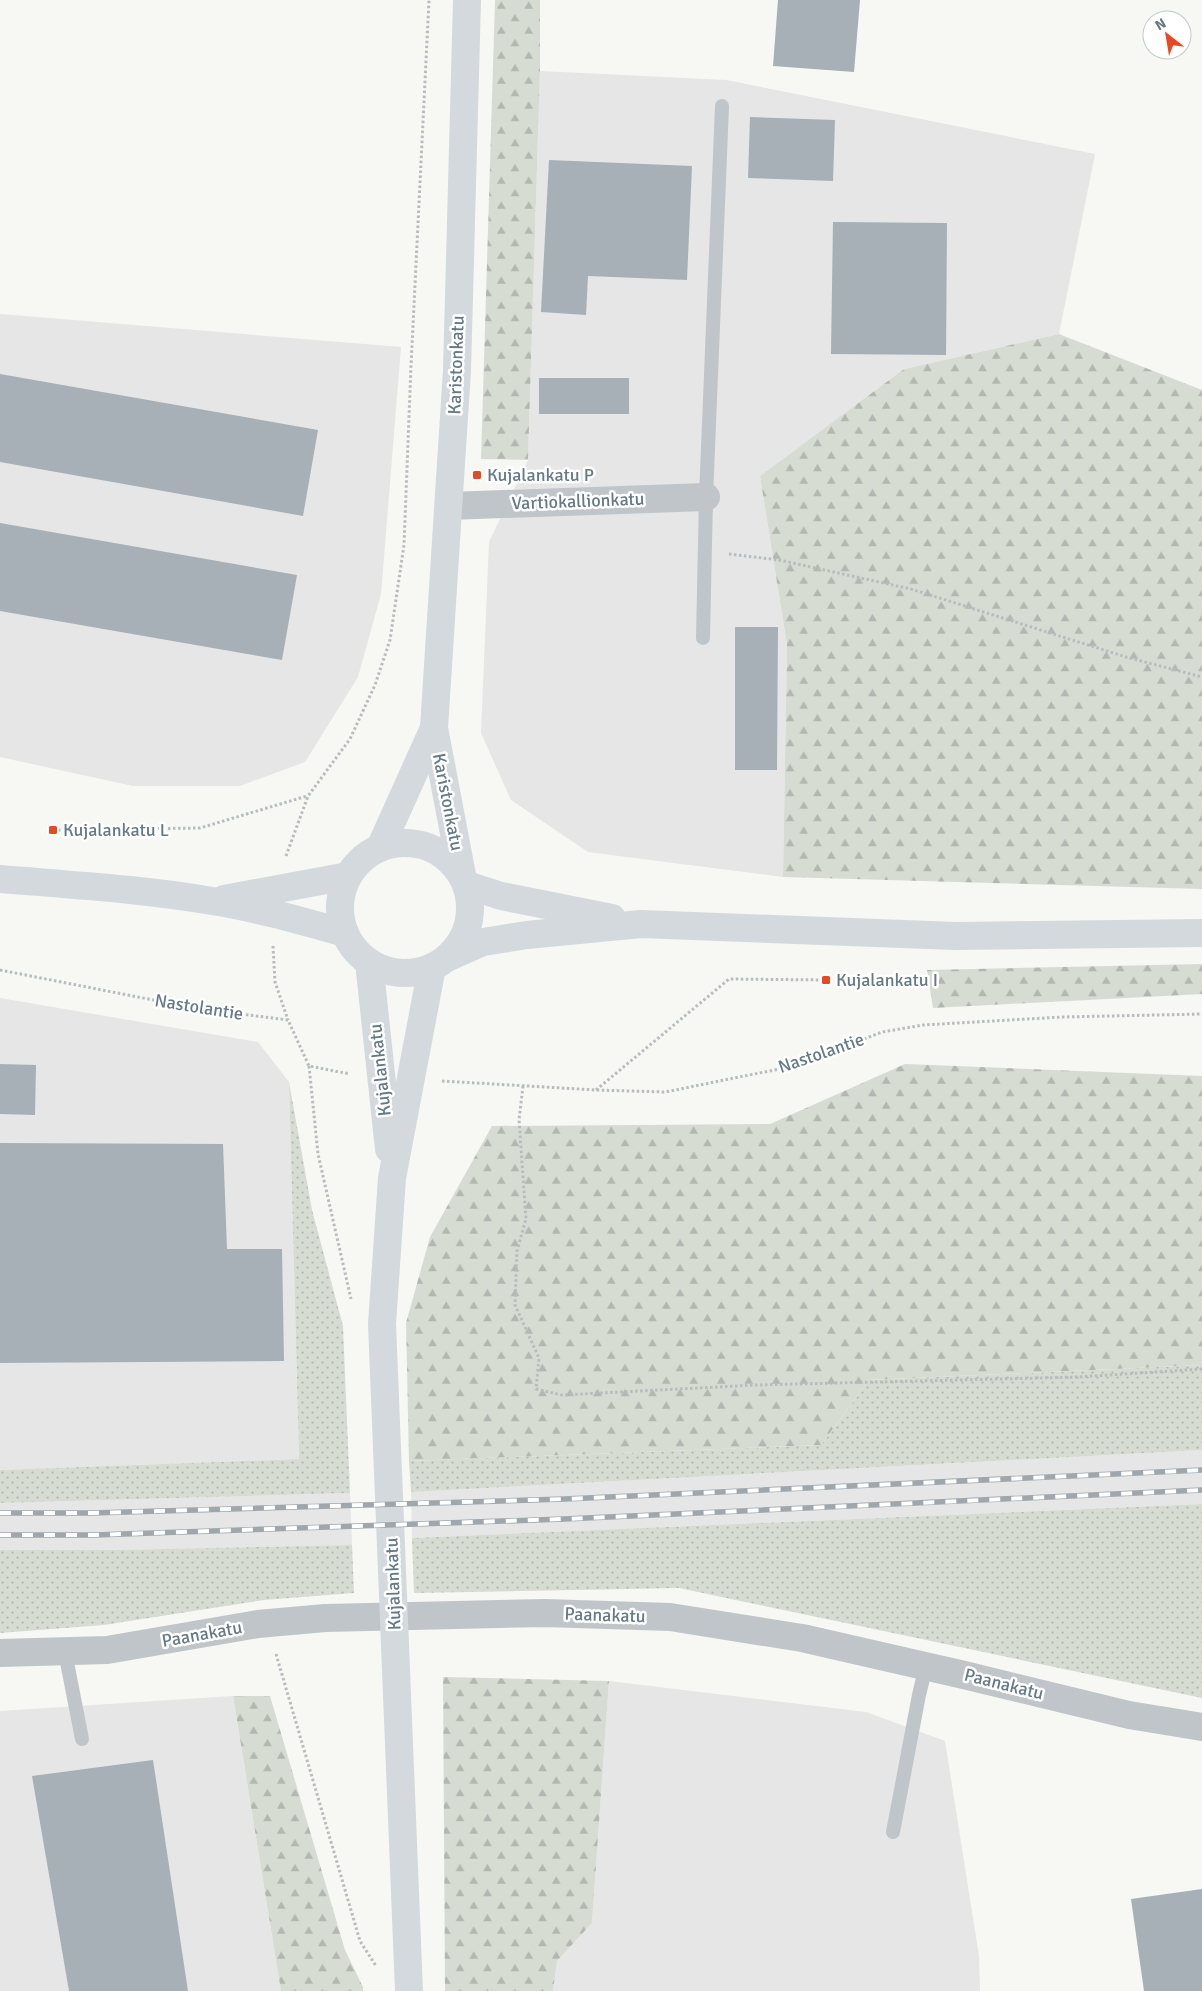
<svg xmlns="http://www.w3.org/2000/svg" width="1202" height="1991" font-family="Signika,sans-serif">
	<defs>
		<pattern id="grass-dots" width="8" height="8" patternUnits="userSpaceOnUse" patternTransform="scale(1.25)"><rect width="8" height="8" fill="#d7dcd3"/><path d="M2 2h.1M6 6h.1" fill="none" stroke="#b2b7b1" stroke-width="1.8" stroke-linecap="round"/></pattern>
		<pattern id="forest-firs" width="22" height="20" patternUnits="userSpaceOnUse" patternTransform="scale(1.25)"><rect width="22" height="20" fill="#d7dcd3"/><path d="M5 1l3.5 6h-7zM16 11l3.5 6h-7z" fill="#b2b7b1"/></pattern>
	</defs>
	<rect width="100%" height="100%" fill="#f7f7f4"/>
	<!-- built -->
	<g fill="#e5e6e5">
		<polygon points="540,71 726,80 1095,154 1059,334 904,369 760,476 787,645 783,877 588,852 511,800 481,733 489,542 528,460"/>
		<polygon points="0,314 401,347 381,594 358,677 305,762 240,786 133,786 0,757"/>
		<polygon points="0,998 258,1042 289,1082 299,1459 0,1470"/>
		<polygon points="1202,1450 1202,1504 412,1538 411,1492"/>
		<polygon points="350,1493 352,1545 112,1550 0,1550 0,1503"/>
		<polygon points="609,1681 866,1712 945,1741 979,1956 980,1991 553,1991 557,1961 592,1923"/>
		<polygon points="233,1696 281,1991 0,1991 0,1711"/>
	</g>
	<!-- grass -->
	<g fill="url(#grass-dots)">
		<polygon points="289,1082 312,1210 343,1326 350,1493 0,1503 0,1470 299,1459"/>
		<polygon points="1202,1365 1202,1450 411,1492 409,1461 821,1445 869,1380"/>
		<polygon points="1202,1504 1202,1698 679,1588 414,1593 412,1538"/>
		<polygon points="352,1545 354,1593 264,1600 104,1625 0,1633 0,1550 112,1550"/>
	</g>
	<!-- forest -->
	<g fill="url(#forest-firs)">
		<polygon points="495,0 540,0 540,71 528,460 481,459"/>
		<polygon points="1059,334 1202,390 1202,889 783,877 787,645 760,476 904,369"/>
		<polygon points="1202,964 1202,994 933,1008 927,970"/>
		<polygon points="905,1064 1202,1076 1202,1365 869,1380 821,1445 409,1461 406,1323 430,1237 492,1126 770,1124"/>
		<polygon points="443,1677 609,1681 592,1923 557,1961 553,1991 445,1991"/>
		<polygon points="233,1696 270,1696 345,1950 363,1987 363,1991 281,1991"/>
	</g>
	<!-- building -->
	<g fill="#a7b0b6">
		<polygon points="778,0 860,0 854,72 773,66"/>
		<polygon points="750,117 835,120 833,181 748,178"/>
		<polygon points="549,160 692,166 687,280 588,276 586,315 541,312"/>
		<polygon points="833,222 947,223 946,355 831,354"/>
		<polygon points="0,374 318,430 303,516 0,462"/>
		<rect x="539" y="378" width="90" height="36"/>
		<polygon points="0,523 297,575 282,660 0,611"/>
		<polygon points="735,627 778,627 777,770 735,770"/>
		<polygon points="0,1064 36,1065 35,1115 0,1114"/>
		<polygon points="0,1143 223,1144 227,1249 282,1249 284,1361 0,1363"/>
		<polygon points="153,1760 188,1991 69,1991 32,1776"/>
		<polygon points="1202,1889 1202,1991 1144,1991 1131,1899"/>
	</g>
	<g fill="none" stroke-linecap="round" stroke-linejoin="round">
		<!-- path -->
		<g stroke="#b8bcbf" stroke-width="3" stroke-dasharray="2.5 2.5" stroke-linecap="butt">
			<polyline points="729,554 779,560 911,589 1126,657 1202,677"/>
			<polyline points="53,830 200,828 307,796"/>
			<polyline points="286,856 308,796 350,739 375,685 390,640 404,545 411,366 429,0"/>
			<polyline points="273,946 275,982 288,1020"/>
			<polyline points="0,970 194,1008 288,1020 309,1066 350,1074"/>
			<polyline points="309,1066 318,1154 351,1299"/>
			<polyline points="442,1081 596,1090 665,1092 794,1066 882,1032 923,1025 1062,1017 1202,1014"/>
			<polyline points="523,1086 519,1120 526,1219 517,1251 515,1305 539,1358 536,1389 562,1395 757,1385 1078,1377 1202,1369"/>
			<polyline points="596,1090 729,979 826,980"/>
			<polyline points="276,1654 360,1941 376,1966"/>
		</g>
		<!-- lane -->
		<g stroke="#c0c5c9" stroke-width="14">
			<polyline points="703,638 706,497 722,106"/>
			<polyline points="65,1652 82,1739"/>
			<polyline points="893,1832 919,1695 926,1666"/>
		</g>
		<!-- street -->
		<g stroke="#c0c5c9" stroke-width="28">
			<polyline points="449,506 706,497"/>
			<polyline points="0,1653 107,1650 258,1624 325,1618 545,1613 670,1617 802,1638 964,1675 1129,1715 1202,1727"/>
		</g>
		<!-- secondary -->
		<g stroke="#d4d9dd" stroke-width="28">
			<circle cx="405" cy="908" r="65"/>
			<polyline points="380,848 434,728"/>
			<polyline points="462,875 434,728 457,370 467,0"/>
			<path d="M0 879C71 885 142 889 212 901 257 908 302 921 345 933"/>
			<polyline points="467,885 501,896 612,918"/>
			<polyline points="224,899 348,876"/>
			<polyline points="449,957 483,942 527,935 641,924 955,936 1202,933"/>
			<polyline points="369,962 389,1149"/>
			<polyline points="409,1991 382,1324 392,1178 432,967"/>
		</g>
		<!-- rail casing -->
		<g stroke="#9fa7ad" stroke-width="5.5">
			<g id="rail">
				<polyline points="0,1513 92,1513 565,1499 1202,1470"/>
				<polyline points="0,1535 94,1535 564,1519 1202,1490"/>
			</g>
		</g>
		<!-- rail -->
		<use href="#rail" stroke="#fff" stroke-width="4" stroke-dasharray="11" stroke-linecap="butt"/>
	</g>
	<!-- markers -->
	<g fill="#e84923" stroke="#fff" stroke-width="2">
		<rect x="472" y="470" width="10" height="10" rx="2.5"/>
		<rect x="48" y="825" width="10" height="10" rx="2.5"/>
		<rect x="821" y="975" width="10" height="10" rx="2.5"/>
	</g>
	<g text-anchor="middle" stroke-width="5" stroke-linejoin="round" paint-order="stroke">
		<!-- street labels -->
		<g font-size="18" fill="#657986" stroke="#fff">
			<text transform="translate(456 365) rotate(-88)" y="6">Karistonkatu</text>
			<text transform="translate(578 501) rotate(-2)" y="6">Vartiokallionkatu</text>
			<text transform="translate(448 802) rotate(79)" y="6">Karistonkatu</text>
			<text transform="translate(199 1007) rotate(9)" y="6">Nastolantie</text>
			<text transform="translate(821 1053) rotate(-19)" y="6">Nastolantie</text>
			<text transform="translate(380 1070) rotate(-96)" y="6">Kujalankatu</text>
			<text transform="translate(393 1584) rotate(-92)" y="6">Kujalankatu</text>
			<text transform="translate(605 1615) rotate(2)" y="6">Paanakatu</text>
			<text transform="translate(202 1634) rotate(-10)" y="6">Paanakatu</text>
			<text transform="translate(1004 1684) rotate(14)" y="6">Paanakatu</text>
		</g>
		<!-- poi labels -->
		<g font-size="18" fill="#657986" stroke="#fff" text-anchor="start">
			<text x="487" y="481">Kujalankatu P</text>
			<text x="63" y="836">Kujalankatu L</text>
			<text x="836" y="986">Kujalankatu I</text>
		</g>
	</g>
	<!-- north arrow -->
	<g transform="translate(1167 35) rotate(329)"><circle r="24" fill="#ffffff" stroke="#c1c9cf"/>
	<path d="M0-4L9 19L0 12L-9 19Z" fill="#e84923"/>
	<text y="-8" font-size="14" font-weight="bold" text-anchor="middle" fill="#657986">N</text>
	</g>
</svg>
